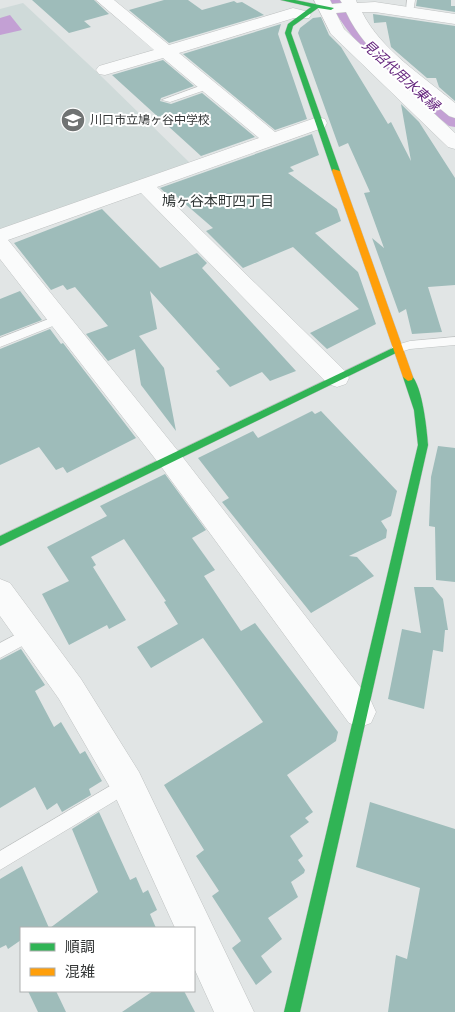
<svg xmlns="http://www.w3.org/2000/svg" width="455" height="1012" font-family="'Source Sans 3','Noto Sans JP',sans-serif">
	<rect width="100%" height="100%" fill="#e1e5e5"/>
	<!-- built -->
	<polygon fill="#cfdad9" points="23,3 101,76 191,164 0,231 0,9"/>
	<!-- water -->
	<polygon fill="#c3a0d4" points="10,15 22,30 0,35 0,18"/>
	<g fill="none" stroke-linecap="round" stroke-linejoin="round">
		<!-- canal -->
		<path fill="#c3a0d4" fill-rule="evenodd" d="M328 0H342C370 48 412 80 455 114V127L449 126C403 88 357 53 328 0Z"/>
	</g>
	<!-- building -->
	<g fill="#9ebcba">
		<polygon points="32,0 94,0 109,14 84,21 91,27 69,33"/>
		<polygon points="164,0 188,0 202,10 234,1 237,3 242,2 264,15 169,43 129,10"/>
		<polygon points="417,0 451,0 451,6 455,6 455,12 416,6"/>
		<polygon points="373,14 455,26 455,101 439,87 436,78 427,78 391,47 386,22 374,23"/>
		<polygon points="321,17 329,35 341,47 388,124 391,122 411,161 401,104 419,122 455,178 455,285 428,287 442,332 412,334 406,309 399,313 372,238 384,248 364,193 370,192 348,143 339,147 298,33 300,28 313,18"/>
		<polygon points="281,24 278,34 307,119 275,130 183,54"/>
		<polygon points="163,60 194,86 161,98 160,101 171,104 202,93 255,137 201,156 112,75"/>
		<polygon points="312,134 319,155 290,167 294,171 288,173 337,209 341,221 315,233 358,272 376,324 327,349 310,333 359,309 293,247 243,268 206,231 213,228 176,196 171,198 160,188"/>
		<polygon points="102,209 160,268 197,253 207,263 202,268 296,371 270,381 262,372 230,387 216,371 220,369 150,291 157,329 139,336 164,368 176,431 141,385 135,349 108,361 86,334 108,326 75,287 67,290 63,285 51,290 14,243"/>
		<polygon points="20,291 42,320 0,336 0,299"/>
		<polygon points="50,329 61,344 63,343 136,438 67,473 63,467 56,470 39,447 0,465 0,349"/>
		<polygon points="312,411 315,414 321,411 397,491 391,516 381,521 387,530 386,538 349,556 357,557 374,576 311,613 222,502 229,498 198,458 253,431 258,438"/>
		<polygon points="438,446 455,448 455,582 436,580 435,527 429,526 431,477"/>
		<polygon points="165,474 206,530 192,538 215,570 204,576 241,631 255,623 338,732 336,741 287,775 313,812 305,818 309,822 290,836 303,856 298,860 305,870 304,873 291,882 298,897 268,918 282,939 261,956 272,972 256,985 232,948 241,941 212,896 219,891 196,856 204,850 164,785 263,722 203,638 151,668 137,647 178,624 164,602 166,601 124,539 91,557 96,565 93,567 126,620 109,629 107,625 69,645 42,594 69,581 47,547 107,516 100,506"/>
		<polygon points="414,587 433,587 443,599 448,630 445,630 443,652 433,650 424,709 388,699 402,629 421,633"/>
		<polygon points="21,649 45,685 35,691 54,727 61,722 80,754 85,751 102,781 89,789 91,795 62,812 57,803 47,810 35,787 0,808 0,660"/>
		<polygon points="370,802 455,829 455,1012 388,1012 396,955 407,959 420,888 356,867"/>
		<polygon points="99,812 130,880 136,877 143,893 148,890 157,910 150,914 156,928 50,928 98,892 72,829"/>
		<polygon points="22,866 49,928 21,928 21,940 8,949 6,945 0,948 0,879"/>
		<polygon points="28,991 56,991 66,1012 38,1012"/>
		<polygon points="153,991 184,991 195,1012 122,1012"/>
	</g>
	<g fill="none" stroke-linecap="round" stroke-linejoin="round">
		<!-- lane casing -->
		<g stroke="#bfc2c2" stroke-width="1">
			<g id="lane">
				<polygon points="407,0 415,0 413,13 406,11"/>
				<polygon points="208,83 212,86 211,88 170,102 162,100"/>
				<polygon points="59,315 65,319 63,322 0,347 0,338"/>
				<polygon points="455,337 455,345 410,349 397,353 391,349 393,346 410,341"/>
				<polygon points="30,627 35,629 38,634 35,639 0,658 0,643"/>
				<polygon points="127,776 133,778 135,784 133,790 0,870 0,851"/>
			</g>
		</g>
		<!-- street casing -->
		<g stroke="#bfc2c2" stroke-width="1">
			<g id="street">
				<polygon points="96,0 114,0 169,45 293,8 309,12 311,15 309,18 294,18 179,53 275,132 318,117 325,119 327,123 325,127 157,187 346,372 349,378 346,384 337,387 328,384 141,193 8,240 178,451 371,701 376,712 371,723 360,727 349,723 160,465 0,259 0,229 259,138 163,58 105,75 99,74 96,70 99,66 154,50"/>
				<path d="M314 0H330L332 4 342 3 340 0H356L357 3 375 2 455 14V24L375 12H362C381 50 423 76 455 103V118L449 116C413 85 366 56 346 12L336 13 344 29 455 133V149L448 147 331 34Z"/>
				<polygon points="0,579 10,583 81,679 139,772 254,1012 214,1012 194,968 194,928 175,928 115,796 59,699 0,616"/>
			</g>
		</g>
		<!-- fast casing -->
		<g stroke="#bfc2c2" stroke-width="1">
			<g id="fast">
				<polygon points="281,0 295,0 334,8 331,10 318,8 293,26 291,33 340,171 339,173 332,171 285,33 288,24 311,7"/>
				<polygon points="397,346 402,349 400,351 0,546 0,536"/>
				<path d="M408 373C422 378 427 431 428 445L300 1012H284L418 445 414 410 403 377Z"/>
			</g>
		</g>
		<!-- slow casing -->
		<g stroke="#bfc2c2" stroke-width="1">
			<polygon id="slow" points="333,169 340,171 413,377 412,380 408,381 403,377 332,171"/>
		</g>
		<!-- lane -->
		<use href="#lane" fill="#fafbfb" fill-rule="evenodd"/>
		<!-- street -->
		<use href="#street" fill="#fafbfb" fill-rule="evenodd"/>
		<!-- fast -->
		<use href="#fast" fill="#30b455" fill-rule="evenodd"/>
		<!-- slow -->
		<use href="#slow" fill="#ff9f0a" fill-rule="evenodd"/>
	</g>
	<!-- icons -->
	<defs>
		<g id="school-disc" transform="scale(1.25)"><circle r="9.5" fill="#707373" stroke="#fff"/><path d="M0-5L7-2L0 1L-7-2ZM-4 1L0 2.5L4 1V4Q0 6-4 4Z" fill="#fff"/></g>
	</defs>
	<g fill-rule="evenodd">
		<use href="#school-disc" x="73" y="120"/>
	</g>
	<g text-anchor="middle" stroke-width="4" stroke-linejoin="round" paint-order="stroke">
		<!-- far-poi labels -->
		<g font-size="12" fill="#333636" stroke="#fff" text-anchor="start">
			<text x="90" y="124">川口市立鳩ヶ谷中学校</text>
		</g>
		<!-- far-water labels -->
		<g font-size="14" font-style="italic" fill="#65267e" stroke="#fff">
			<text transform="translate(401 75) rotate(42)" y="5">見沼代用水東縁</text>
		</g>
		<!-- far-neighbourhood labels -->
		<g font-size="14" fill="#313736" stroke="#fff">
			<text x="218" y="206">鳩ヶ谷本町四丁目</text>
		</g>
	</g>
	<!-- legend -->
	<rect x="20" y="927" width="175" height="65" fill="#ffffff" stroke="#adafaf"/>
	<rect x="30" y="943" width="25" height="8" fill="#30b455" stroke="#adafaf"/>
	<text x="65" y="952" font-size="15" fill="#333636">順調</text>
	<rect x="30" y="968" width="25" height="8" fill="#ff9f0a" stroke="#adafaf"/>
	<text x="65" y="977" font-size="15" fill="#333636">混雑</text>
</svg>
